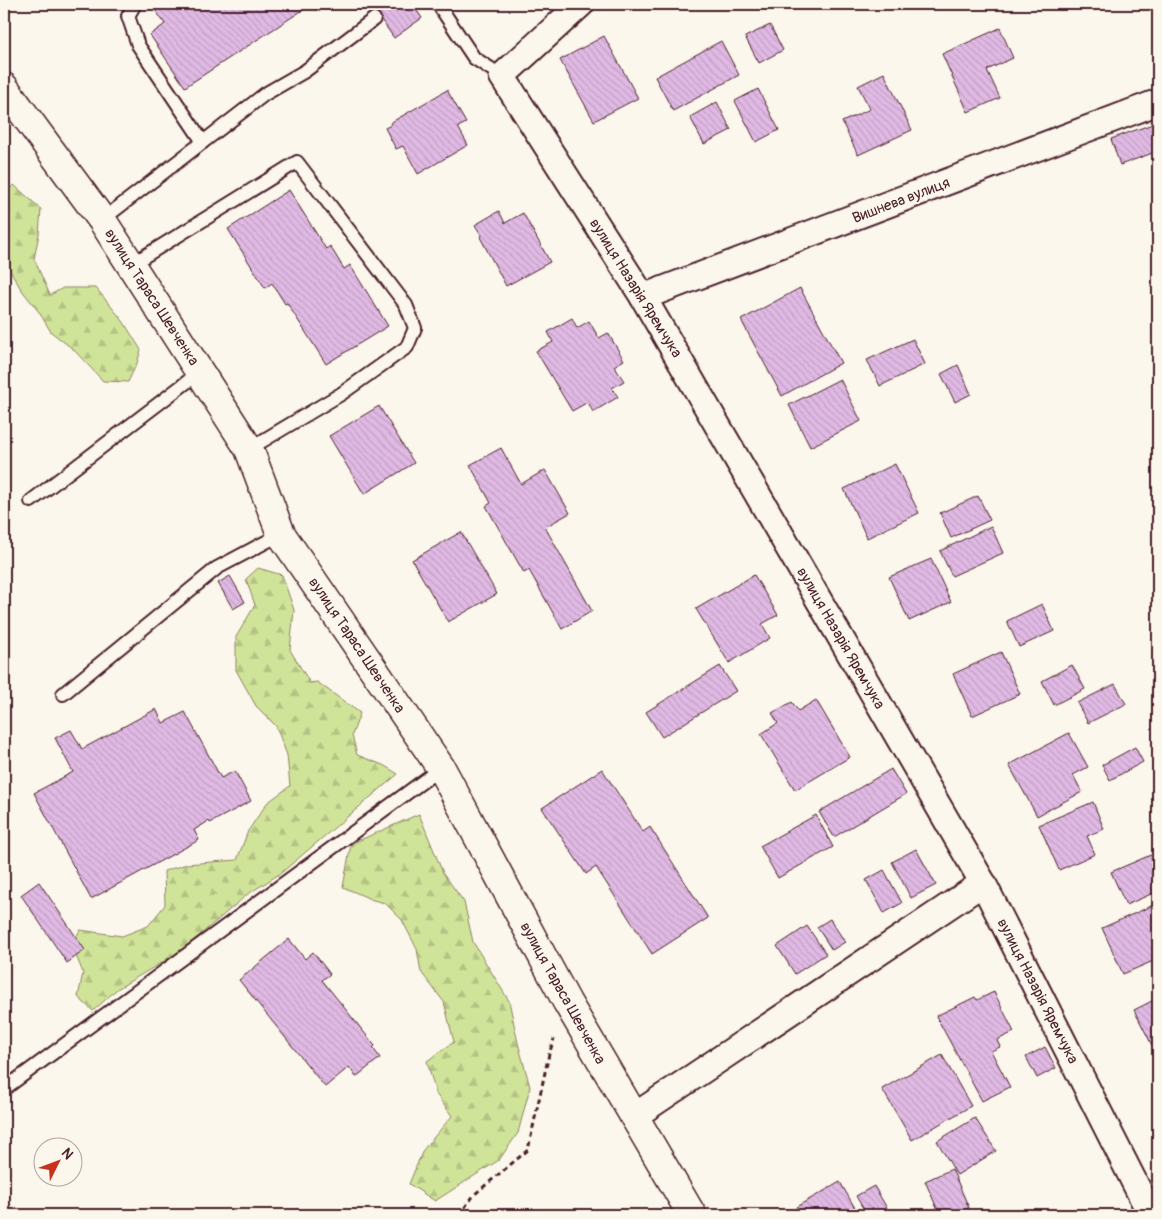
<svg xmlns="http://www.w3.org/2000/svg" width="1162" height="1219" font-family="Pangolin,sans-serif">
	<defs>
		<pattern id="forest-firs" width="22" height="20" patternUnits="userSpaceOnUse" patternTransform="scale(1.25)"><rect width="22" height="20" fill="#d0e499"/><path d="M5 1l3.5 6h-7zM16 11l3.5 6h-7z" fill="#b4c384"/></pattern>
		<pattern id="building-back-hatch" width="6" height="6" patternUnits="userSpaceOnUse" patternTransform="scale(1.25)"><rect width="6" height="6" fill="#e0bae4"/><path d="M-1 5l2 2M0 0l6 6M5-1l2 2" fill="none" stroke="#c29fc4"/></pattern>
	</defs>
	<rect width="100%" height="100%" fill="#fbf7ec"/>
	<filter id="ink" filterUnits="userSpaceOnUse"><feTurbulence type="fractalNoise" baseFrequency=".02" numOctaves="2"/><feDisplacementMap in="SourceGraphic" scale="10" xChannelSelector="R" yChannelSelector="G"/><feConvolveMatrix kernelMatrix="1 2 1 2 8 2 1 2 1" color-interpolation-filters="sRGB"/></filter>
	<g filter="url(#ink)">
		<!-- forest -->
		<g fill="url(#forest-firs)" stroke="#8d8262">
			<polygon points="14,185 41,209 39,234 34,259 50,295 63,288 96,288 123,321 141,350 137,363 128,382 103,381 73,349 51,332 39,312 21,289 4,260 4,193"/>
			<polygon points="258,568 282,575 294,610 290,650 310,683 317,682 360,713 352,735 357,755 383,765 398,774 281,873 248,894 181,951 117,989 93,1011 78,997 83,973 72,945 80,930 122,936 148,926 165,905 164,871 187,864 237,860 248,831 267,803 290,786 287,755 276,726 256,706 236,670 236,637 255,605 246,579"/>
			<polygon points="419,814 443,873 464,902 473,942 509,1001 518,1043 530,1087 518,1133 499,1160 435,1201 409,1184 423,1150 452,1116 436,1094 427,1061 454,1042 444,1002 421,972 417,949 402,920 385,903 373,900 343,887 351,844"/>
		</g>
		<!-- building -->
		<g fill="url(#building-back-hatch)" stroke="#4a1f2b">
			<polygon points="154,4 312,4 185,87 150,35 165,24 152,5"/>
			<polygon points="386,4 412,4 422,18 394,38 375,11"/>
			<polygon points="770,25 783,50 759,63 745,37"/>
			<polygon points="1000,28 1013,58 987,70 1000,98 968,112 942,54"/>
			<polygon points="604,36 638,98 594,121 560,60"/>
			<polygon points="721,41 739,75 673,111 655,77"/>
			<polygon points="884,73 912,130 858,155 842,122 870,109 858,86"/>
			<polygon points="758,89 779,130 756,142 735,101"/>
			<polygon points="447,90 466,123 458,127 468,145 418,174 403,146 396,149 385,128 391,125 390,123"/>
			<polygon points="717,102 731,130 704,144 690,117"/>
			<polygon points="1158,122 1158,151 1120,165 1111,139"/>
			<polygon points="289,190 326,249 330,246 344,269 350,265 388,326 326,364 287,303 285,304 272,283 265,288 228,229"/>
			<polygon points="499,211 505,223 523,213 550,262 506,286 480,237 482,236 475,225"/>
			<polygon points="800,288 841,363 782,396 741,320"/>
			<polygon points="572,318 577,328 589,321 599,338 608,333 624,360 614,366 624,381 612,388 618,397 593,412 588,402 572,411 536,351 553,342 548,332"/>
			<polygon points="913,339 925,364 880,386 867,360"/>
			<polygon points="958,365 971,394 955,402 941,374"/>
			<polygon points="840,379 861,421 810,447 789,405"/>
			<polygon points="379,406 414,463 364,494 329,436"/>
			<polygon points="501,448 521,484 545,470 570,513 545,527 592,611 562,629 529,570 524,573 486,506 491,503 470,465"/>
			<polygon points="895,464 919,513 867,538 844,489"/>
			<polygon points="978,496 990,520 951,538 940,513"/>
			<polygon points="991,526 1003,553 952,576 940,551"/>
			<polygon points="461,532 497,594 448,622 412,560"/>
			<polygon points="931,559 951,602 909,621 889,577"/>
			<polygon points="754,575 778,615 762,624 770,638 729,663 696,609"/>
			<polygon points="230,576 245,602 233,609 218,583"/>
			<polygon points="1042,604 1054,631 1019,647 1007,621"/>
			<polygon points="1001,652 1020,694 972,716 953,674"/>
			<polygon points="1072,665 1085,689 1054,705 1042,681"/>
			<polygon points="720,666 736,691 662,737 646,712"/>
			<polygon points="1115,684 1126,704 1088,723 1077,703"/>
			<polygon points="816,700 850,757 795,790 761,734 778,723 772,713 792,702 798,711"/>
			<polygon points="156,709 163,723 185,712 221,778 235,771 251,801 210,823 209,821 194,830 199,840 91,899 34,793 73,772 55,738 71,730 82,749"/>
			<polygon points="1069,733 1088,767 1073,775 1082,792 1037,816 1009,765"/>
			<polygon points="1135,747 1143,762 1110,780 1102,765"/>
			<polygon points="602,769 643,832 650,827 708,918 652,954 596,867 586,874 542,808"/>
			<polygon points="891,769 906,794 834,837 819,812"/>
			<polygon points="1093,802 1104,829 1087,836 1095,854 1059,870 1039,825"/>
			<polygon points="816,815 833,847 778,878 760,846"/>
			<polygon points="916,849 936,885 911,898 892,862"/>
			<polygon points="1153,854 1158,866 1158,891 1126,905 1111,872"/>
			<polygon points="884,870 902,903 884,913 866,880"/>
			<polygon points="39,882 85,950 67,963 21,895"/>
			<polygon points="1158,903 1158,959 1123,974 1102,928"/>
			<polygon points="830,919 845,942 832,950 817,927"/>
			<polygon points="807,926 826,954 795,974 777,946"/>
			<polygon points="289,939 305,959 313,952 330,974 322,980 375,1046 373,1048 380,1058 356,1077 349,1067 325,1087 239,980"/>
			<polygon points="994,992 1014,1032 997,1040 1000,1047 991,1051 1010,1087 982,1101 936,1016 975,997 977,1000"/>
			<polygon points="1158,998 1158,1052 1156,1053 1134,1010"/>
			<polygon points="1045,1047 1056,1068 1037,1078 1026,1057"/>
			<polygon points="942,1055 971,1106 912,1140 882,1089"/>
			<polygon points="975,1118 996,1151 957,1175 937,1141"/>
			<polygon points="952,1169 969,1208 953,1215 940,1215 925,1181"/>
			<polygon points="840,1182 859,1215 801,1215 796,1207"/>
			<polygon points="874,1186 891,1215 867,1215 856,1196"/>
		</g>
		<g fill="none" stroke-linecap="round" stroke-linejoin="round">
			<!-- service casing -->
			<g stroke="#4a1f2b" stroke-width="16">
				<g id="service">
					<polyline points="135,4 128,16 138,45 203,142"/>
					<polyline points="438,4 474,58 502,76"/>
					<polyline points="102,220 265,94 305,71 374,19"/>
					<polyline points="132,264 297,162 406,305 415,328 407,347 341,394 249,449"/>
					<polyline points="31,501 200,372"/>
					<polyline points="63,694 217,568 281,534"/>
					<polyline points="4,1089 441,768"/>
				</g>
			</g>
			<!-- minor casing -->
			<g stroke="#4a1f2b" stroke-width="29">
				<g id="minor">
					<polyline points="581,4 502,76 643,297 983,883 1151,1215"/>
					<polyline points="643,297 1158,102"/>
					<polyline points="633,1117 983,883"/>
				</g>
			</g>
			<!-- tertiary casing -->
			<g stroke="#4a1f2b" stroke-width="31">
				<polyline id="tertiary" points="4,87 102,220 249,449 281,534 441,768 567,1002 692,1215"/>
			</g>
			<!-- path -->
			<polyline stroke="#4a1f2b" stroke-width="3" stroke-dasharray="5 4" stroke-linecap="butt" points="459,1215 475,1194 528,1150 549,1054 554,1039"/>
			<!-- service -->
			<use href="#service" stroke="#fbf7ec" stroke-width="12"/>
			<!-- minor -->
			<use href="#minor" stroke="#fbf7ec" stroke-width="25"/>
			<!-- tertiary -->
			<use href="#tertiary" stroke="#fbf7ec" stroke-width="28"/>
		</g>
	</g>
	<g text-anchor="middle" stroke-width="4" stroke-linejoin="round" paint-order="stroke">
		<!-- street labels -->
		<g font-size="15" fill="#4a1f2b" stroke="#fbf7ec">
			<text transform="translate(901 200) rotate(-21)" y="5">Вишнева вулиця</text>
			<text transform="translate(636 288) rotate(58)" y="5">вулиця Назарія Яремчука</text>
			<text transform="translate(152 297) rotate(57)" y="5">вулиця Тараса Шевченка</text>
			<text transform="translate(841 638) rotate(60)" y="5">вулиця Назарія Яремчука</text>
			<text transform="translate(357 645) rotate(56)" y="5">вулиця Тараса Шевченка</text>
			<text transform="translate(1038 991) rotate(63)" y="5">вулиця Назарія Яремчука</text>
			<text transform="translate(563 993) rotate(61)" y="5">вулиця Тараса Шевченка</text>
		</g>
	</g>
	<!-- margin -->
	<rect width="1162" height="1219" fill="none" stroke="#fbf7ec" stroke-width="20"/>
	<rect x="10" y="10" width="1142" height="1199" fill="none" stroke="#4a1f2b" stroke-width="2" filter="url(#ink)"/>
	<!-- north arrow -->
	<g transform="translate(58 1162) rotate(48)"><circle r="24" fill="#fbf7ec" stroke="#b4a19f"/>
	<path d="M0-4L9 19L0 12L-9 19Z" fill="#c8321e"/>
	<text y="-8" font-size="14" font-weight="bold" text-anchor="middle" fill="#4a1f2b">N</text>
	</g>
</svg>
